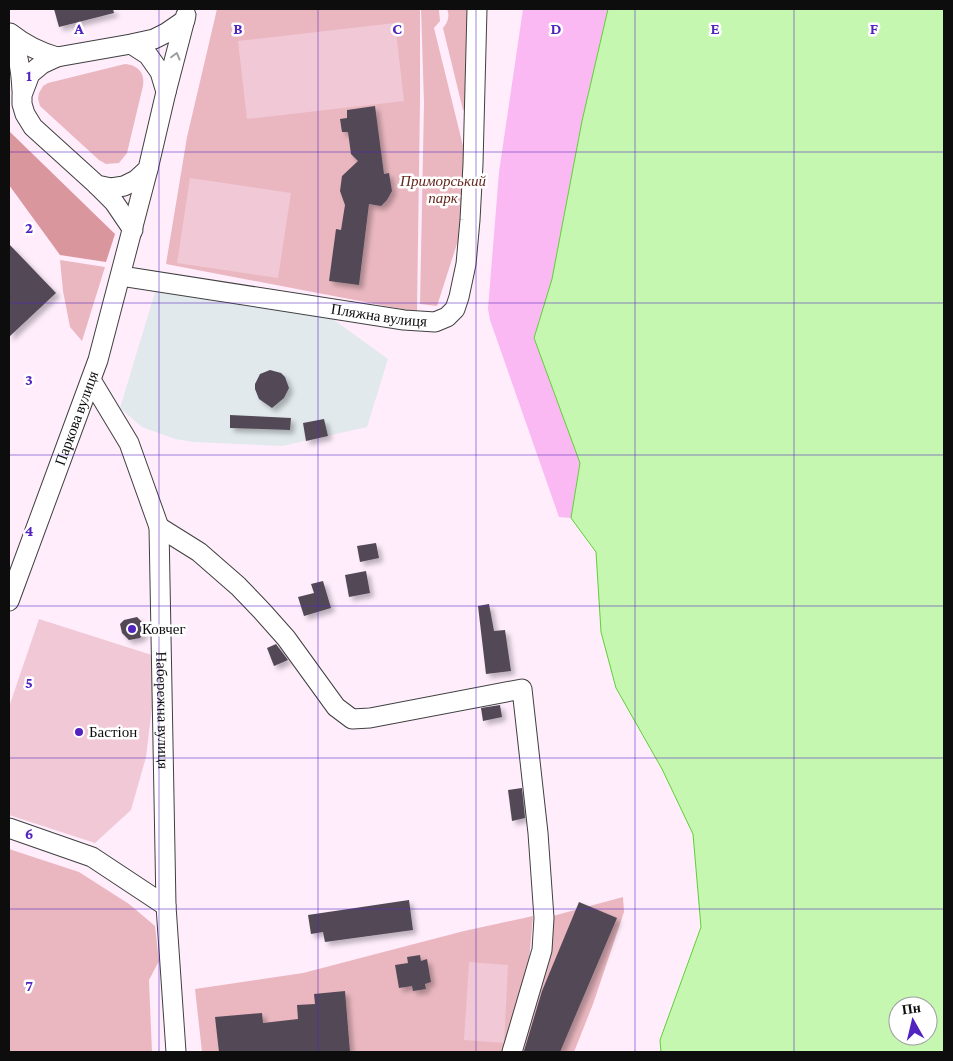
<svg xmlns="http://www.w3.org/2000/svg" width="953" height="1061" font-family="'Crimson Pro',serif">
	<defs>
		<filter id="shadow"><feDropShadow dx="4" dy="4" stdDeviation="2.5" flood-color="#0004"/></filter>
	</defs>
	<rect width="100%" height="100%" fill="#ffedfc"/>
	<!-- industrial -->
	<polygon fill="#e1e9ec" points="156,289 330,317 388,359 367,427 282,446 194,442 175,439 142,427 120,408"/>
	<!-- green -->
	<g fill="#eab7c0">
		<polygon points="217,9 420,9 420,101 417,312 166,264 187,137"/>
		<polygon points="421,9 438,9 439,10 440,21 434,28 465,154 463,225 437,306 420,304 424,103"/>
		<path d="M447 9H471L467 109 463 110 443 28C448 22 450 16 447 9Z"/>
		<path d="M125 64C138 65 145 73 143 86L127 153 119 163 106 164 99 160 40 106 38 99 39 93 43 86 48 83Z"/>
		<polygon points="60,260 105,267 82,341 70,327 63,291"/>
		<polygon points="9,849 79,872 129,904 155,926 159,961 149,980 152,1052 9,1052"/>
		<polygon points="623,897 624,912 593,1004 574,1052 515,1052 549,917"/>
		<polygon points="533,916 528,973 505,1052 202,1052 195,989 303,973 464,931"/>
	</g>
	<!-- forest -->
	<polygon fill="#da969d" points="9,131 115,234 106,262 60,255 9,185"/>
	<!-- sand -->
	<polygon fill="#fbb9f3" points="523,9 608,9 582,121 552,279 534,338 580,463 571,518 559,517 490,320 488,309 499,172"/>
	<!-- pitch -->
	<g fill="#f1c8d5">
		<polygon points="395,23 404,101 247,119 238,41"/>
		<polygon points="190,178 291,193 278,278 177,263"/>
		<polygon points="39,619 158,657 146,757 131,810 95,843 9,815 9,707"/>
		<polygon points="469,962 508,965 504,1043 464,1040"/>
	</g>
	<!-- water -->
	<path fill="#c5f7b1" stroke="#5fcf37" fill-rule="evenodd" d="M608 9H944V1052H661L660 1040 701 927 693 834 662 769 616 688 601 632 596 552 571 518 580 463 534 338 552 279 582 121ZM898 1006H928V1036H898Z"/>
	<!-- building -->
	<g fill="#524956" filter="url(#shadow)">
		<polygon points="54,9 113,9 114,13 59,27"/>
		<polygon points="375,106 384,174 389,173 392,191 387,200 381,206 369,204 359,285 329,281 336,229 341,230 345,205 340,191 342,176 358,161 351,154 348,132 342,132 340,119 347,118 347,110"/>
		<polygon points="9,244 56,293 9,337"/>
		<polygon points="270,370 281,373 285,377 289,388 284,398 272,408 259,399 255,389 255,384 260,374"/>
		<polygon points="230,415 291,418 290,430 230,428"/>
		<polygon points="324,419 328,436 306,441 303,423"/>
		<polygon points="376,543 379,558 360,562 357,546"/>
		<polygon points="366,571 370,593 349,597 345,575"/>
		<polygon points="323,581 331,608 304,616 298,597 314,593 311,584"/>
		<polygon points="489,604 494,631 505,630 511,671 486,674 478,606"/>
		<polygon points="137,617 143,623 144,633 140,638 129,640 122,633 120,624 124,620"/>
		<polygon points="276,644 288,660 274,666 267,648"/>
		<polygon points="500,705 502,717 483,721 481,708"/>
		<polygon points="522,788 525,818 512,821 508,790"/>
		<polygon points="409,900 413,930 325,942 323,932 311,934 308,915"/>
		<polygon points="579,902 617,918 560,1052 528,1052 524,1051 542,991"/>
		<polygon points="420,955 421,961 427,959 431,982 425,984 426,989 413,991 412,986 399,988 395,965 408,963 407,957"/>
		<polygon points="345,991 350,1052 219,1052 215,1017 262,1013 263,1023 298,1019 297,1005 315,1004 314,994"/>
	</g>
	<g fill="none" stroke-linecap="round" stroke-linejoin="round">
		<!-- minor casing -->
		<g stroke="#404040" stroke-width="21">
			<g id="minor">
				<path d="M10 33C25 45 39 52 57 57"/>
				<path d="M10 34C18 54 21 68 22 91"/>
				<polyline points="131,44 148,55 160,72 166,92 148,169 136,180 124,186 111,188 97,185 33,127 25,114 22,104 22,95 30,74 42,64 57,57 131,44 154,39 166,33 185,20"/>
				<polyline points="166,92 186,15"/>
				<polyline points="97,185 114,202 133,230"/>
				<path id="s1" d="M121 276 404 320 435 322 447 317 455 309 459 297 466 264 470 220 473 164 477 9"/>
				<path id="s2" d="M91 380 129 443 159 527 166 906 176 1052"/>
				<polyline points="159,527 199,552 238,586 262,611 286,638 336,707 352,719 370,718 522,689 538,833 544,918 542,950 512,1052"/>
				<path id="s3" d="M9 601 98 360 148 169"/>
				<polyline points="9,828 92,857 166,906"/>
			</g>
		</g>
		<!-- minor -->
		<use href="#minor" stroke="#fff" stroke-width="19"/>
	</g>
	<!-- one-way arrows -->
	<defs><path id="oneway-chevron" d="M-2-3.5L2.5 0L-2 3.5" fill="none" stroke-width="1.6" stroke-linecap="round" stroke-linejoin="round" transform="scale(1.25)"/></defs>
	<use stroke="#9e9e9e" href="#oneway-chevron" transform="translate(176 56) rotate(-75)"/>
	<!-- grid -->
	<path fill="none" stroke="#5123bf" stroke-width="1" stroke-opacity="0.55" d="M159 9V1052M318 9V1052M476 9V1052M635 9V1052M794 9V1052M9 152H944M9 303H944M9 455H944M9 606H944M9 758H944M9 909H944"/>
	<!-- markers -->
	<g fill="#5123bf" stroke="#fff" stroke-width="2">
		<circle cx="132" cy="629" r="5"/>
		<circle cx="79" cy="732" r="5"/>
	</g>
	<g text-anchor="middle" stroke-width="5" stroke-linejoin="round" paint-order="stroke">
		<!-- park labels -->
		<g font-size="15" font-style="italic" fill="#65261d" stroke="#fff">
			<text x="443" y="186">Приморський<tspan x="443" dy="17">парк</tspan></text>
		</g>
		<!-- street labels -->
		<g font-size="15" fill="#0d0d0d" stroke="#fff">
			<text dy="5" stroke="none"><textPath href="#s1" startOffset="261">Пляжна вулиця</textPath></text>
			<text dy="5" stroke="none"><textPath href="#s3" startOffset="195">Паркова вулиця</textPath></text>
			<text dy="5" stroke="none"><textPath href="#s2" startOffset="346">Набережна вулиця</textPath></text>
		</g>
		<!-- poi labels -->
		<g font-size="15" fill="#0d0d0d" stroke="#fff" text-anchor="start">
			<text x="142" y="634">Ковчег</text>
			<text x="89" y="737">Бастіон</text>
		</g>
	</g>
	<g font-size="16" text-anchor="middle" font-weight="bold" fill="#5123bf" stroke="#fff" stroke-width="5" stroke-linejoin="round" paint-order="stroke">
		<text x="79" y="34">A</text>
		<text x="238" y="34">B</text>
		<text x="397" y="34">C</text>
		<text x="556" y="34">D</text>
		<text x="715" y="34">E</text>
		<text x="874" y="34">F</text>
		<text x="29" y="81">1</text>
		<text x="29" y="233">2</text>
		<text x="29" y="385">3</text>
		<text x="29" y="536">4</text>
		<text x="29" y="688">5</text>
		<text x="29" y="839">6</text>
		<text x="29" y="991">7</text>
	</g>
	<!-- border -->
	<rect width="953" height="1061" fill="none" stroke="#0d0d0d" stroke-width="20"/>
	<!-- north arrow -->
	<g transform="translate(913 1021) rotate(352)"><circle r="24" fill="#ffffff" stroke="#9e9e9e"/>
	<path d="M0-4L9 19L0 12L-9 19Z" fill="#5123bf"/>
	<text y="-8" font-size="14" font-weight="bold" text-anchor="middle" fill="#0d0d0d">Пн</text>
	</g>
</svg>
